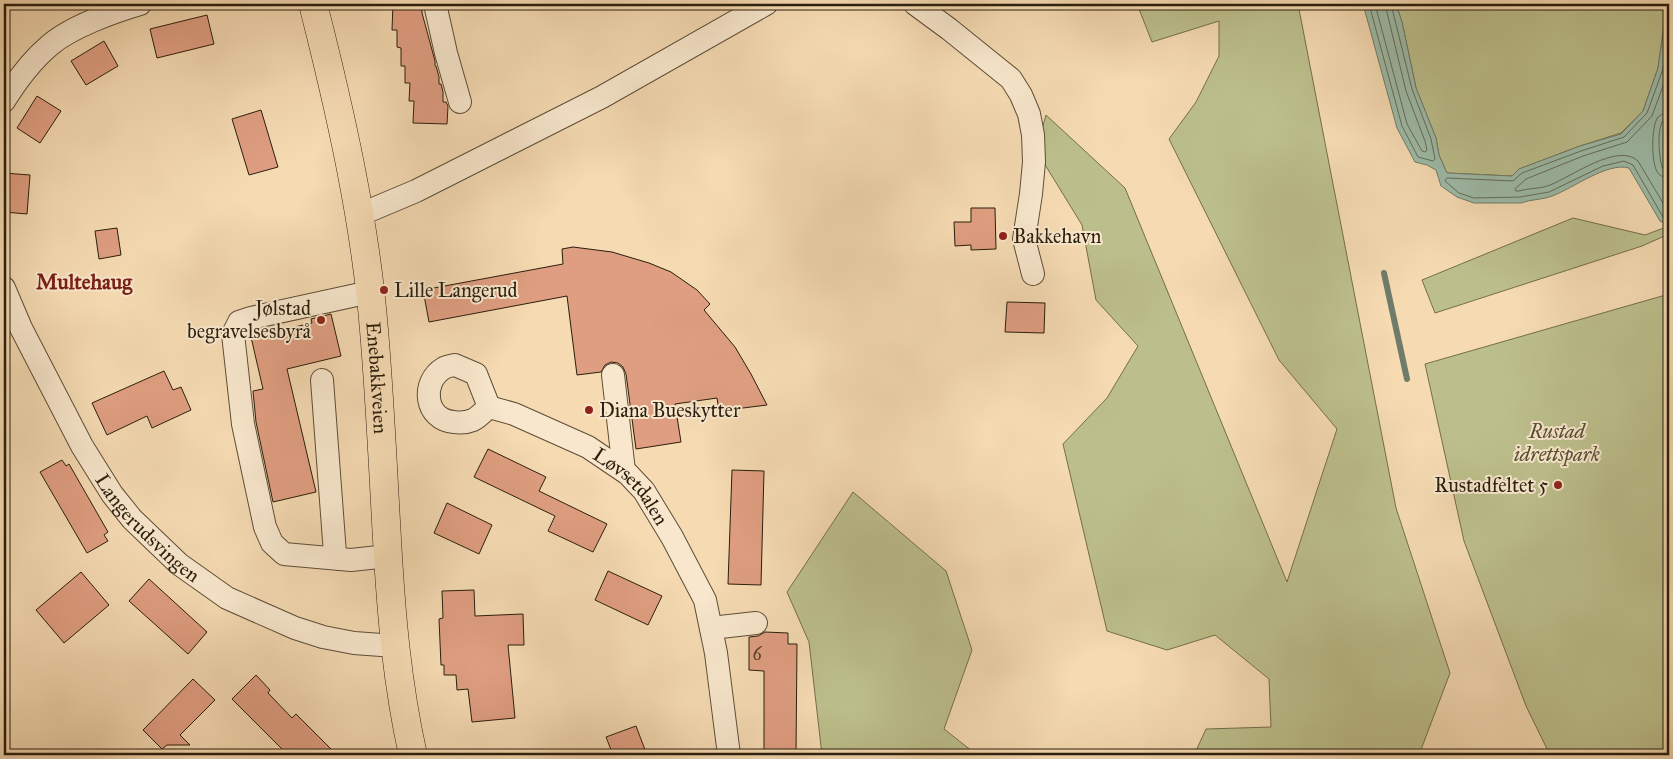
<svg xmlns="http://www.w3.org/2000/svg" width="1673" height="759" font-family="'IM FELL Great Primer',serif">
	<rect width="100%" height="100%" fill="#f5dab2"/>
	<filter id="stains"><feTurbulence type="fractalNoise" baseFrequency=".004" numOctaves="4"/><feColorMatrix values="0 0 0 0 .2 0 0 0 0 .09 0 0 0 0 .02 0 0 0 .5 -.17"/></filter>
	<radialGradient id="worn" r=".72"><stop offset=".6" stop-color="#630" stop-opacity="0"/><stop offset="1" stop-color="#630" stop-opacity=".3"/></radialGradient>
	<!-- green -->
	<g fill="#bcbf8c" stroke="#736e4c">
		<polygon points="1137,4 1298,4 1396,508 1450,673 1419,755 1194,755 1206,729 1271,727 1269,679 1215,635 1167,650 1107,631 1063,444 1107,398 1138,346 1096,300 1082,225 1036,150 1046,115 1125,188 1287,582 1337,429 1279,360 1169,139 1196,102 1219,56 1219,21 1152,42"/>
		<polygon points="1396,4 1667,4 1658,68 1643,111 1621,133 1580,146 1519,169 1512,176 1447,173 1439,155 1436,138 1416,88 1402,22"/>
		<polygon points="1573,218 1645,235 1669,226 1669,234 1642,246 1435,313 1422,280"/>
		<polygon points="1669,294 1669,755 1550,755 1526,706 1464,541 1425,364"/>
		<polygon points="853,492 946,571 972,650 944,729 977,755 822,755 809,642 787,592"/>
	</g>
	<!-- water -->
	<path fill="#9dbba8" stroke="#6f7c6a" d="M1363 4H1396L1402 22 1416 88 1436 138 1439 155 1447 173 1512 176 1519 169 1580 146 1621 134 1643 111 1658 68 1667 4H1669V117L1664 141 1666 161 1669 174V223L1667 224 1660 221 1629 168C1607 162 1574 188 1552 196 1543 200 1531 199 1521 203H1474L1457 197 1441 186 1436 170 1427 165 1415 162 1397 128Z"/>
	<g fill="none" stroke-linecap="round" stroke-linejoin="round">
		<!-- shore -->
		<g stroke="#646c5a" stroke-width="1">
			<polyline points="1369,4 1402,126 1418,157 1433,161 1435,159 1431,139 1412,89 1391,4"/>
			<polyline points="1375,4 1407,124 1422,151 1425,152 1427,150 1425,141 1406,91 1385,4"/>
			<polyline points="1669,23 1663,69 1647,113 1624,137 1581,151 1522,173 1513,181 1447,178 1445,181 1459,193 1474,198 1520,197 1549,192 1603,166 1624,161 1633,165 1663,217 1669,219"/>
			<path d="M1669 70 1652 116 1627 142 1583 156 1526 179 1515 189 1516 191H1519C1529 188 1540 189 1550 185 1571 177 1618 142 1638 161L1669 213"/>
			<path d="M1669 113C1665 113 1661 114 1658 117 1651 126 1651 165 1658 173 1661 177 1665 177 1669 178"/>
			<path d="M1669 119C1666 119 1664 119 1662 122 1657 132 1659 157 1662 167L1665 171H1669"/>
		</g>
		<!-- stream -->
		<polyline stroke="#6f7c6a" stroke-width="6" points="1384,273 1407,379"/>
	</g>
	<!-- building -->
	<g fill="#df9e81" stroke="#2a1e0d">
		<polygon points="393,4 422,4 422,13 435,61 435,66 436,66 439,77 439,84 441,84 443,92 443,102 446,102 448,106 447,124 413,123 414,101 409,101 410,83 405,83 405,66 401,66 401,48 397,47 397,30 392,30"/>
		<polygon points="207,15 214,44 157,58 150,29"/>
		<polygon points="104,41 118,66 86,85 71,61"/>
		<polygon points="37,96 61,111 40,143 17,128"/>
		<polygon points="261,110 278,167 249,175 232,119"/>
		<polygon points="4,173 30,175 27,214 4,212"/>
		<polygon points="971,208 995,208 996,249 971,250 971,245 955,246 954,222 971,222"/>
		<polygon points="117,228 121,255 99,259 95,231"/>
		<polygon points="573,247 612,252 649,263 671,272 697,290 710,304 704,310 735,347 751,374 767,405 719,411 717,398 675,404 681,442 636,449 626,374 623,367 618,363 611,362 605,365 601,372 577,375 567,296 429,322 423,290 563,264 562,249"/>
		<polygon points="1007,302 1045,303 1044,333 1005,332"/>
		<polygon points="331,314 341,356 287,369 316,492 273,502 256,422 253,391 263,389 251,337 312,323 311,319"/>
		<polygon points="164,371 173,390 181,387 191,410 152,428 147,416 107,435 92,403"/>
		<polygon points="488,449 546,477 539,491 607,524 593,552 548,531 555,516 474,477"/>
		<polygon points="62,460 66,466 69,464 108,532 104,535 108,541 87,553 40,472"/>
		<polygon points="732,470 764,471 761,585 728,584"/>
		<polygon points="447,503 492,525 479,554 434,533"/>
		<polygon points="608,571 662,596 648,625 595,600"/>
		<polygon points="81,572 109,605 64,643 36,610"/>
		<polygon points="149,579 207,632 188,654 129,601"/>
		<polygon points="474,590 475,616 523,614 524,645 508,645 515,718 472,722 468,689 457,690 456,675 444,675 444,665 441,665 439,619 443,618 442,591"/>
		<polygon points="765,632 788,633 788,644 797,644 796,755 764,755 764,671 749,670 749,637 758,636"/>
		<polygon points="256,675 270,690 268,693 292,718 296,714 337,755 288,755 232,699"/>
		<polygon points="193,679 215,700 180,735 190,745 167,745 162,749 143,730"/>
		<polygon points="636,726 647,755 613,755 606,737"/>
	</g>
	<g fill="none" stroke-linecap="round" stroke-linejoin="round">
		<!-- minor casing -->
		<g stroke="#5d4d36" stroke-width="24">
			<g id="minor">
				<polyline points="435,4 446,53 460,102"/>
				<polyline points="915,4 949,29 1011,79 1021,95 1029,114 1033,135 1034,162 1031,194 1024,239 1033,274"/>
				<path d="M4 101C17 80 31 61 50 45 71 27 113 12 140 4"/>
				<polyline points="359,215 416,191 602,97 766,4"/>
				<path id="s1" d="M4 288 21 328 82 446 112 494 132 519 179 564 227 598 295 628 323 637 354 643 395 646"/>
				<path d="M455 365 476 374 489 407C484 411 479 417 473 420 468 422 460 423 454 422 425 420 420 382 444 368 447 366 451 366 455 365Z"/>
				<polyline points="613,375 624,471"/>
				<polyline points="322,380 335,554 340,559 351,560 388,556"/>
				<path id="s2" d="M489 407 514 414 588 447 628 474 644 491 672 537 705 600 716 653 729 755"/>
				<polyline points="340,559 284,554 272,543 265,527 243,424 233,334 239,322 251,318 370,292"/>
				<polyline points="711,628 756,623"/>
			</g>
		</g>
		<!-- major casing -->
		<g stroke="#2a1e0d" stroke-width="29">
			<g id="major">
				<path id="s3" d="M313 4C340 110 365 220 374 330 380 400 383 470 387 539 391 612 397 684 413 755"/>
			</g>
		</g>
		<!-- minor -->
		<use href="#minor" stroke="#f8e7cd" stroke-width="22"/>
		<!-- major -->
		<use href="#major" stroke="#f5dab2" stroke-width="28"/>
	</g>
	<!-- markers -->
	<g fill="#8f2418" stroke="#f8e7cd" stroke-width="2">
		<circle cx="1003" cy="236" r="5"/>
		<circle cx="384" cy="290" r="5"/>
		<circle cx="321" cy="320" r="5"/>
		<circle cx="589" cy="410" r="5"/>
		<circle cx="1558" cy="485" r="5"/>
	</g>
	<g text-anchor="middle" stroke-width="4" stroke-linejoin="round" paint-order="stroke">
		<!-- number labels -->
		<g font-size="18" fill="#573e2a">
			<text x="757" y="660">6</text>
		</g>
		<!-- poi labels -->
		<g font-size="20" fill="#2a1e0d" stroke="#f8e7cd" text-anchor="start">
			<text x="1013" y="243">Bakkehavn</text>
			<text x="394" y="297">Lille Langerud</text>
			<text x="311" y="315" text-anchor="end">Jølstad<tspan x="311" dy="23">begravelsesbyrå</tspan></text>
			<text x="599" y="417">Diana Bueskytter</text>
			<text x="1548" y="492" text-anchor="end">Rustadfeltet 5</text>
		</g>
		<!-- street labels -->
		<g font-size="20" fill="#2a1e0d" stroke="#f8e7cd">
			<text dy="7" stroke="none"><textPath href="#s3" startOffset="380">Enebakkveien</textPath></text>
			<text dy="7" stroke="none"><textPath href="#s2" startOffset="166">Løvsetdalen</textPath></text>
			<text dy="7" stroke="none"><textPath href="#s1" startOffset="282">Langerudsvingen</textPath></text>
		</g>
		<!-- park labels -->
		<g font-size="20" font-style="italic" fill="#564e33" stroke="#f8e7cd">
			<text x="1557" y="438">Rustad<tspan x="1557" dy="23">idrettspark</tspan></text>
		</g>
		<!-- neighbourhood labels -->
		<g font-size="21" font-weight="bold" fill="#7a1f14" stroke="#f8e7cd">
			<text x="84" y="289">Multehaug</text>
		</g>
	</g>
	<!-- margin -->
	<rect width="1673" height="759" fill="none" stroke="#f5dab2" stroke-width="20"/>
	<rect x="5" y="5" width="1663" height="749" fill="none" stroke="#2a1e0d" stroke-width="2.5"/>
	<rect x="10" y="10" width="1653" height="739" fill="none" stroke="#2a1e0d"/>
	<rect width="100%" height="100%" filter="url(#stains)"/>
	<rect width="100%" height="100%" fill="url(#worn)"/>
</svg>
